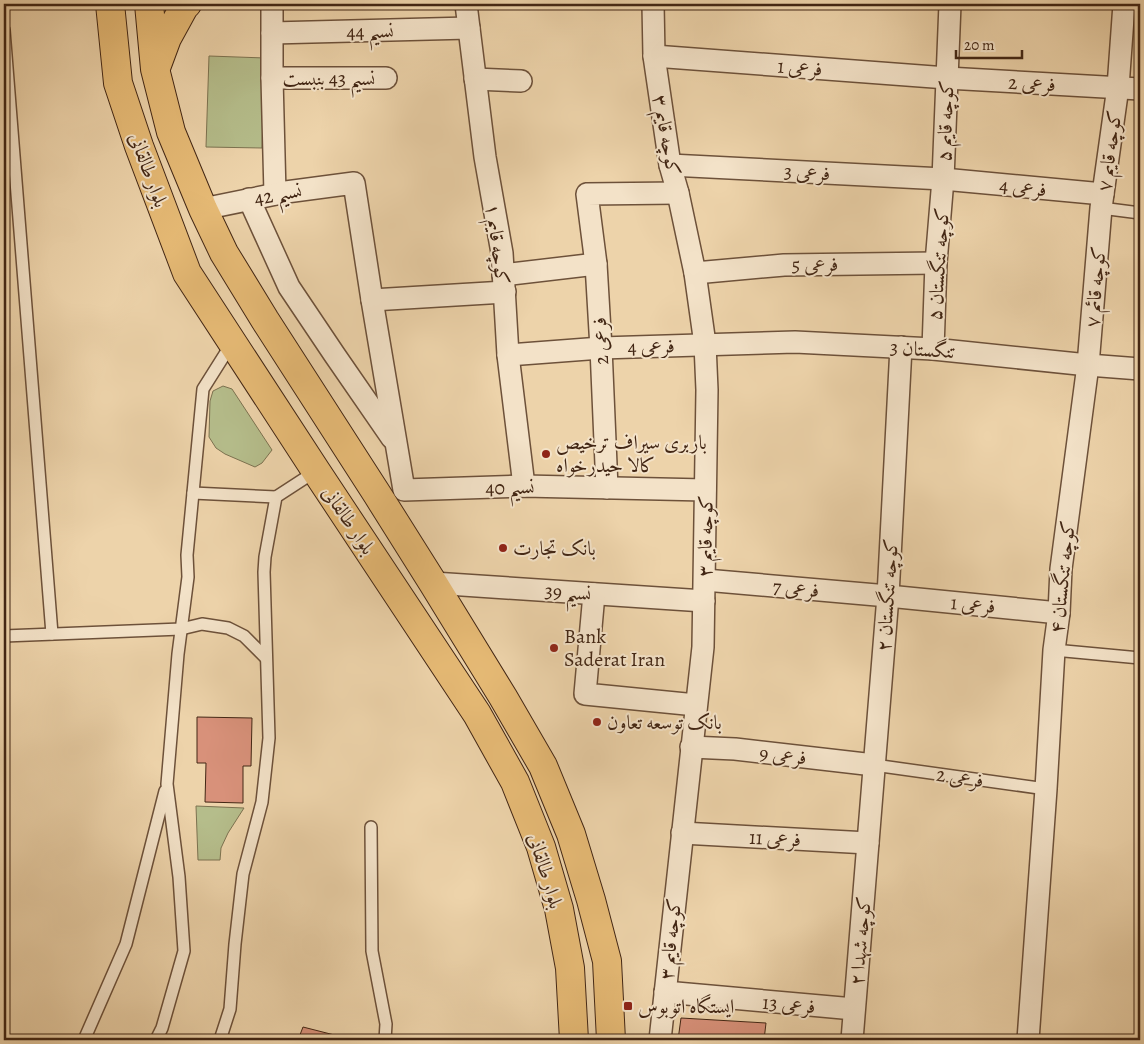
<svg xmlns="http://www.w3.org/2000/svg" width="1144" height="1044" font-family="Alegreya,Amiri,serif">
	<rect width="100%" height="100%" fill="#edd3aa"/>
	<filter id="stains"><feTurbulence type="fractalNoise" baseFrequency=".004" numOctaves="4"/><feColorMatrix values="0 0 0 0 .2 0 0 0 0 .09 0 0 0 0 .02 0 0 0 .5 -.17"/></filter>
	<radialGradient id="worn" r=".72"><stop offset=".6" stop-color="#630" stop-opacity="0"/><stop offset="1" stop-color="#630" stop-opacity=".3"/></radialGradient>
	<!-- green -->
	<g fill="#b5bd8b" stroke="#7c7250">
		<polygon points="209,56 265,58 262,148 206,147"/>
		<polygon points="223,386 232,389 272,450 262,463 255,467 225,454 216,448 209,437 210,401 213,391"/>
		<polygon points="196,806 244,808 228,833 221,848 220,860 198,860"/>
	</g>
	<!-- building -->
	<g fill="#d8917a" stroke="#422614">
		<polygon points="197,717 252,718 251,766 243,766 243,803 205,802 206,763 197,763"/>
		<polygon points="681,1018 766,1023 764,1040 678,1040"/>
		<polygon points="303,1027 354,1040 298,1040"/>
	</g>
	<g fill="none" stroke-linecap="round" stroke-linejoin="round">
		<!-- service casing -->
		<g stroke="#6d513a" stroke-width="14">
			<g id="service">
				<polyline points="4,30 52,634"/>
				<polyline points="1101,208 1140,213"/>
				<polyline points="193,493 276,497"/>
				<polyline points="4,636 181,629 202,624 228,628 244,636 266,658"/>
				<polyline points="1054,650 1140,658"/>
				<polyline points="874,765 1046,789"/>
				<polyline points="371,827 372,951 386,1024 385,1040"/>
				<polyline points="84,1040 126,944 165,791"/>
				<polyline points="156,1040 162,1028 184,951 179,877 167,784 178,654 188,577 187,555 203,389 232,343"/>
				<polyline points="220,1040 230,1009 235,944 243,874 262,802 269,738 264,572 265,557 276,497 316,471"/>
			</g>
		</g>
		<!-- minor casing -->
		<g stroke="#6d513a" stroke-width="24">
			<g id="minor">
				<polyline points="272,4 272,78 275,194"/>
				<polyline points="466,4 485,157 502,253 508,355 524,486"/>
				<polyline points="653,4 654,56 670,165 678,193 695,273 705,344 707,390 703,647 660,1040"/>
				<polyline points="272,33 469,28"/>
				<polyline points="654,56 947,78 1140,89"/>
				<polyline points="272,78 386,78"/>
				<polyline points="475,79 521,81"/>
				<polyline points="670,165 943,179 1103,194"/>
				<polyline points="249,199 289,287 334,354 392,438"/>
				<polyline points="203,209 286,192 354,183 372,300 404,490 524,486 705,490"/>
				<polyline points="695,273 784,265 936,263"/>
				<polyline points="503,275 596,264"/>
				<polyline points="372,300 505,292"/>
				<polyline points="933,349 936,263 943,179 950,4"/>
				<polyline points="508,355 601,348 795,342 933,349 1088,365 1140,369"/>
				<polyline points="607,488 601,348 596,264 587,194 678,193"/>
				<polyline points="705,580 888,596 1059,613"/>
				<polyline points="433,583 704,601"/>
				<polyline points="594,594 585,694 696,705"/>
				<polyline points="691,747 735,749 874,765"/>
				<polyline points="682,833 868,843"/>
				<polyline points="665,992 854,1009"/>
				<polyline points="852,1040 888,596 901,347"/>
				<polyline points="1028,1040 1046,789 1054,650 1059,613 1061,569 1088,365 1101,208 1118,87 1124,4"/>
			</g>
		</g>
		<!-- primary casing -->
		<g stroke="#422614" stroke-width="30">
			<g id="primary">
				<polyline points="110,4 118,83 139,146 187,273 316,471 477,714 515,782 541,847 559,909 570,968 574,1040"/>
				<polyline points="149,4 155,69 171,132 203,209 224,253 265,320 377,494 433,583 503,697 543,766 571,834 591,900 607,961 611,1040"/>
				<polyline points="157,65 167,38 184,7 187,4"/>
			</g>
		</g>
		<!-- service -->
		<use href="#service" stroke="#f3e2c8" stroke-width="11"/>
		<!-- minor -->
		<use href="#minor" stroke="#f3e2c8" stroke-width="21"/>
		<!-- primary -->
		<use href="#primary" stroke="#e6ba75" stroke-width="28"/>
	</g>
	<!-- markers -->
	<g fill="#8f2418" stroke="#f3e2c8" stroke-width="2">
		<circle cx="546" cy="454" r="5"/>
		<circle cx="503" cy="548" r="5"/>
		<circle cx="554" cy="648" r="5"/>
		<circle cx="597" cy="722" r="5"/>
		<rect x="623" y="1001" width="10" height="10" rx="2.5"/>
	</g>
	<g text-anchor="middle" stroke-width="4" stroke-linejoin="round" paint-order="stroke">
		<!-- street labels -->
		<g font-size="20" fill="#422614" stroke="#f3e2c8">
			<text transform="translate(370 31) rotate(-1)" y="7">نسیم 44</text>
			<text transform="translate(800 67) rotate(4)" y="7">فرعی 1</text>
			<text x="329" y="85">نسیم 43 بنبست</text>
			<text transform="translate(1032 83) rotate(3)" y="7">فرعی 2</text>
			<text transform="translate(945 121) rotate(-88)" y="7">کوچه قایم ۵</text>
			<text transform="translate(667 135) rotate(80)" y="7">کوچه قایم ۳</text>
			<text transform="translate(1109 151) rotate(-82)" y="7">کوچه قایم ۷</text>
			<text transform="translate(149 170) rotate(70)" y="7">بلوار طالقانی</text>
			<text transform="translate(807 172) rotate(3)" y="7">فرعی 3</text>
			<text transform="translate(1023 187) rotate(6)" y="7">فرعی 4</text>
			<text transform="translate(278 194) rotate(-10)" y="7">نسیم 42</text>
			<text transform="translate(498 244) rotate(83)" y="7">کوچه قایم ۱</text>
			<text transform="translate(815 264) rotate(-1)" y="7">فرعی 5</text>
			<text transform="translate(938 264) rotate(-86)" y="7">کوچه تنگستان ۵</text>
			<text transform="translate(1095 287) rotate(-85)" y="7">کوچه قائم ۷</text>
			<text transform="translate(600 341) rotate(-93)" y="7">فرعی 2</text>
			<text transform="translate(651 346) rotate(-2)" y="7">فرعی 4</text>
			<text transform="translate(923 349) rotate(4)" y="7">تنگستان 3</text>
			<text transform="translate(510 487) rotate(-1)" y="7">نسیم 40</text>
			<text transform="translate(349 520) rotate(56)" y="7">بلوار طالقانی</text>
			<text transform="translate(705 536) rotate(-89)" y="7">کوچه قایم ۳</text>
			<text transform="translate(1062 577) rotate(-84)" y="7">کوچه تنگستان ۴</text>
			<text transform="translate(796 588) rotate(5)" y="7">فرعی 7</text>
			<text transform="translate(568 592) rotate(4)" y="7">نسیم 39</text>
			<text transform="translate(887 595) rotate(-86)" y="7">کوچه تنگستان ۲</text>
			<text transform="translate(973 604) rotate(5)" y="7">فرعی 1</text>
			<text transform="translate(783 755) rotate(6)" y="7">فرعی 9</text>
			<text transform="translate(960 777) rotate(8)" y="7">فرعی 2</text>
			<text transform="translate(775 838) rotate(3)" y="7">فرعی 11</text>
			<text transform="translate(546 871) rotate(73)" y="7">بلوار طالقانی</text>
			<text transform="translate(670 939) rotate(-84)" y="7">کوچه قایم ۳</text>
			<text transform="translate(860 941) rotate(-85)" y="7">کوچه شهدا ۲</text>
			<text transform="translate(789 1004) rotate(5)" y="7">فرعی 13</text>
		</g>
		<!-- poi labels -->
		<g font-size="20" fill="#422614" stroke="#f3e2c8" text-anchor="start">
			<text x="556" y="449">باربری سیراف ترخیص<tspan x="556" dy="23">کالا حیدرخواه</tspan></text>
			<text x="513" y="555">بانک تجارت</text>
			<text x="564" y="643">Bank<tspan x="564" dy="23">Saderat Iran</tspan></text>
			<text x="607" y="729">بانک توسعه تعاون</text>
			<text x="638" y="1013">ایستگاه اتوبوس</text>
		</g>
	</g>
	<!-- margin -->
	<rect width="1144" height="1044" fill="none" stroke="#edd3aa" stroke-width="20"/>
	<rect x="5" y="5" width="1134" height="1034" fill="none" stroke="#422614" stroke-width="2.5"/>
	<rect x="10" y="10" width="1124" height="1024" fill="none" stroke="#422614"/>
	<!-- scale -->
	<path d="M956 50v8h66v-8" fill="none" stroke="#422614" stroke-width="2.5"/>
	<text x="964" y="50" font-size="15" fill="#422614" stroke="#f3e2c8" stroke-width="4" paint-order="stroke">20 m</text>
	<rect width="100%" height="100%" filter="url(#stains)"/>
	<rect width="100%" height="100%" fill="url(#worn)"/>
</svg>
